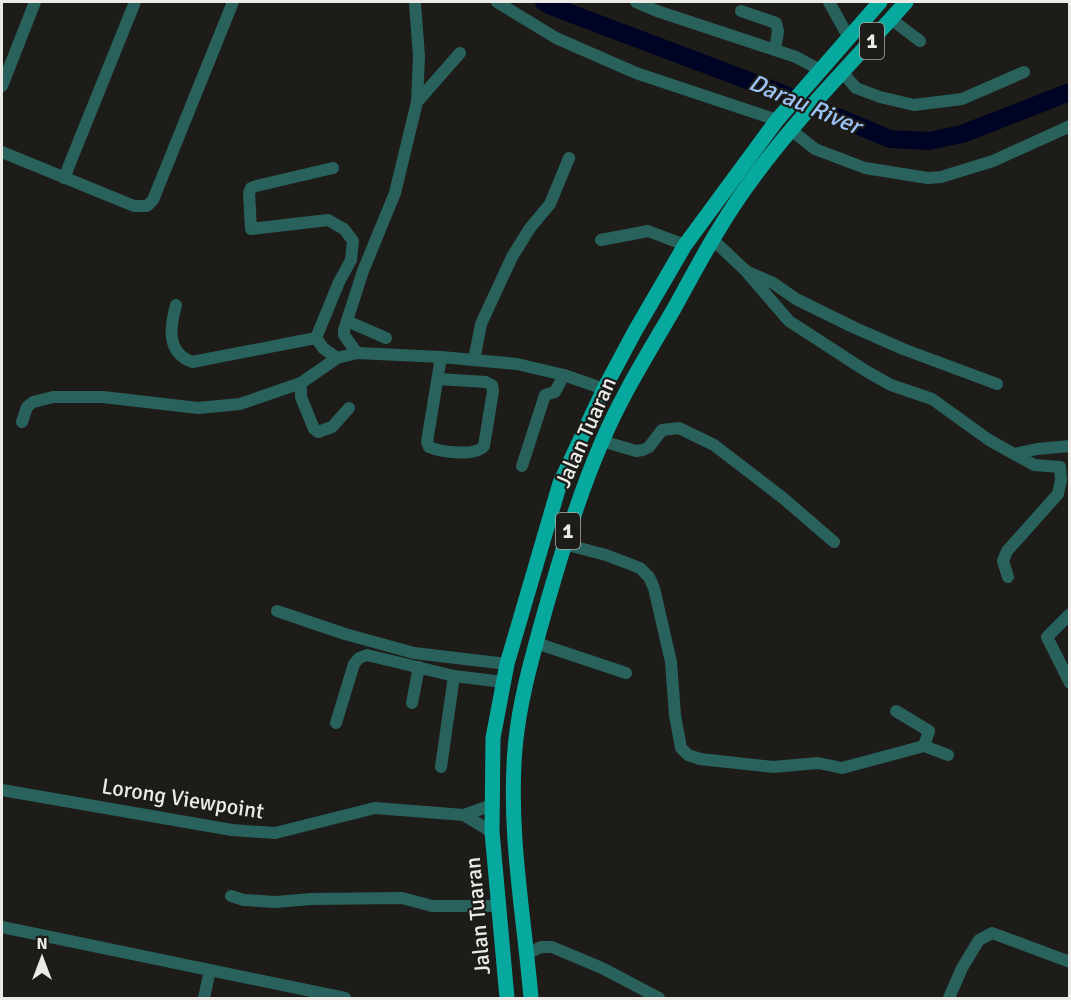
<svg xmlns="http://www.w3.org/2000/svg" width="1071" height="1000" font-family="Signika,sans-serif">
	<rect width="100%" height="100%" fill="#1e1c18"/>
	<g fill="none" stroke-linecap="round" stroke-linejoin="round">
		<!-- river -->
		<polyline stroke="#000424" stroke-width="18" points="544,2 551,6 776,91 890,139 929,141 962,134 1070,92"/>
		<!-- minor -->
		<g stroke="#29625d" stroke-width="12">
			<polyline points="497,2 556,38 636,73 777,120"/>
			<polyline points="636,2 657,11 796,57 820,70"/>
			<polyline points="829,2 849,38"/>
			<polyline points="415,4 419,56 417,102"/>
			<polyline points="741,11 776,23 778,31 775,50"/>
			<polyline points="891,19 920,41"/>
			<polyline points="843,73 856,88 880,97 914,105 962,99 1024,72"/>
			<polyline points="2,86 35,2"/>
			<polyline points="791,130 815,149 865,168 928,178 941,177 993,161 1070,126"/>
			<polyline points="2,152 134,206 147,206 153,200 233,2"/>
			<polyline points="333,168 256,186 251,188 249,193 251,229 328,220 344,229 353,241 351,260 339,282 316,338 323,348 337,358"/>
			<polyline points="64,178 135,2"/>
			<polyline points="601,240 648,231 685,245"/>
			<polyline points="713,240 745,270 789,321 866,371 891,385 932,399 989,440 1034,465 1060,467 1061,480 1058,494 1007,551 1003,561 1008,577"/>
			<polyline points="748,272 773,283 796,299 853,327 903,349 997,384"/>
			<path d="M176 305C170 327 166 352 192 362L316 338"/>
			<polyline points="347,321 386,338"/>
			<polyline points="357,353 344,335 344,330 363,271 395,193 417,102 460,53"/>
			<polyline points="474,360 481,324 512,257 530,228 550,204 569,158"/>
			<path d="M438 379 486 382 492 385 493 391 484 446C475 457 441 452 429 447L427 442 441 357"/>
			<polyline points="301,383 301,397 314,429 318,432 332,427 349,408"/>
			<polyline points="22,422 27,407 33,402 53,397 103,397 198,408 240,404 301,383 337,358 357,353 441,357 517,364 564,375 604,389"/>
			<polyline points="602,441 636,451 643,450 649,447 662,430 679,428 714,445 783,498 834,542"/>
			<polyline points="1015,454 1037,449 1070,446"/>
			<polyline points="522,466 545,395 555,392 564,375"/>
			<polyline points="564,544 606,555 640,568 649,577 654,588 671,662 675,715 681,748 688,755 700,759 773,767 818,763 842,768 924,746 948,755"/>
			<polyline points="277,611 345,634 414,653 507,664"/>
			<polyline points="1070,614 1047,637 1070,683"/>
			<polyline points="536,643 626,673"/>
			<polyline points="412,703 419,667"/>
			<polyline points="896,711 929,731 924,746"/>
			<polyline points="336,723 354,664 359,658 367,655 454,676 503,682"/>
			<polyline points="441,767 454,676"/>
			<polyline points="2,790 232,830 275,833 375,808 464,815 492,832"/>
			<polyline points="464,815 492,805"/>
			<polyline points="231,896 244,900 276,902 311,899 402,898 432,906 500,906"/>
			<polyline points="2,927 345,998"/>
			<polyline points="527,954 541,947 552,947 602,968 659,998"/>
			<polyline points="204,998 210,970"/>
			<polyline points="949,998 962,968 979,940 992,933 1070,962"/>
		</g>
		<!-- major -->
		<g stroke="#07a99e" stroke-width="15">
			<polyline points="507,998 492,832 493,738 507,664 560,483 604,389 635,331 685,245 777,120 880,2"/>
			<path d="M531 998C524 915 508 833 515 749 519 701 533 654 546 607 562 552 578 497 601 444 621 396 649 352 675 307 699 263 723 218 753 178 799 115 855 60 906 2"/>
		</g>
	</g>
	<g text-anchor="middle" stroke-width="4.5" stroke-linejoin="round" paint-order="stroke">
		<!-- shield labels -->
		<g fill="#1e1c18" stroke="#aeaca9" stroke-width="1.5">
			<rect x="860" y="23" width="24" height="36" rx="4.5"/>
			<rect x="556" y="513" width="24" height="36" rx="4.5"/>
		</g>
		<g font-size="21" font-weight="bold" fill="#ebeae7">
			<text x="872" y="48">1</text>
			<text x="568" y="538">1</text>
		</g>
		<!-- street labels -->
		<g font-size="22" fill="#ebeae7" stroke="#1e1c18">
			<text transform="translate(585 432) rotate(-66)" y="8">Jalan Tuaran</text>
			<text transform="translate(183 798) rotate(9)" y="8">Lorong Viewpoint</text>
			<text transform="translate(477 916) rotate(-95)" y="8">Jalan Tuaran</text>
		</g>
		<!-- water labels -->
		<g font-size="24" font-style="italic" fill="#9cc3f6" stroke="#1e1c18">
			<text transform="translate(805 104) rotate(23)" y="8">Darau River</text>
		</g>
	</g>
	<!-- border -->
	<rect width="1071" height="1000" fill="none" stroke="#ebeae7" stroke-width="6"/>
	<!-- north arrow -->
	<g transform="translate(42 958)" stroke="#1e1c18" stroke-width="4.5" paint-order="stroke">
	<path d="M0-4.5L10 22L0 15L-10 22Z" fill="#ebeae7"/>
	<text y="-9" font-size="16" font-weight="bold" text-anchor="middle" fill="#ebeae7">N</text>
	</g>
</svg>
